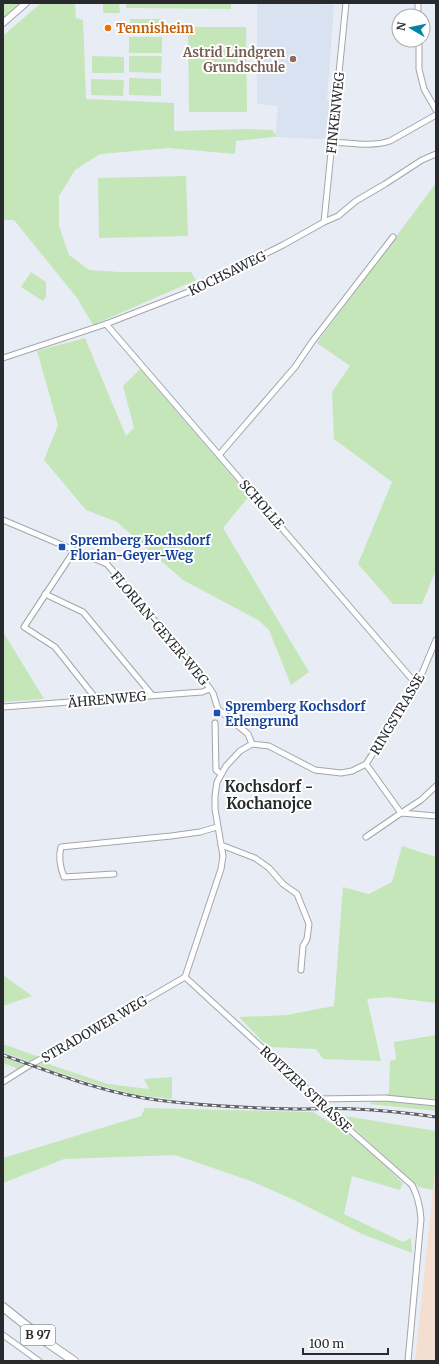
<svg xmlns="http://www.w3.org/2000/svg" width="439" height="1364" font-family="Merriweather,serif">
	<rect width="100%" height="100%" fill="#e8edf5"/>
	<!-- built -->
	<g fill="#d9e2f0">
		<polygon points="257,3 296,3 334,5 327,100 330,101 326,137 322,139 275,137 278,106 257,104"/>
		<polygon points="3,1052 31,1062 25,1065 3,1057"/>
	</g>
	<!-- industrial -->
	<polygon fill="#f3ded0" points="436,1156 436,1361 415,1361 433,1190"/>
	<!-- green -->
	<g fill="#c4e6b9">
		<polygon points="3,3 24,3 3,20"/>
		<polygon points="41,3 75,3 76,18 83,20 86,99 174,103 174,131 247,129 272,130 276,135 274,137 236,141 235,154 169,148 100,154 75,170 59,196 59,226 69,255 89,270 120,272 191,272 196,280 93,325 77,298 14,220 3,220 3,36"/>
		<polygon points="103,3 119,3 120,13 103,13"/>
		<polygon points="126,3 232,3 231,4 231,9 126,8"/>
		<polygon points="130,19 163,19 162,35 130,34"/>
		<polygon points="188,27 246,27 247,112 189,112"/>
		<rect x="129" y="37" width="33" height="16"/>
		<polygon points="92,56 124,57 124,73 92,73"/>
		<polygon points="129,56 162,56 161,73 129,72"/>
		<polygon points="129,78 161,79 161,96 129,95"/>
		<polygon points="91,79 124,80 123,96 91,95"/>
		<polygon points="186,176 188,236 99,238 98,178"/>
		<polygon points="436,183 436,570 422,604 393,604 358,564 392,482 334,439 332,392 350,366 317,343"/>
		<polygon points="31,272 46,282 46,297 43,301 21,287"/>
		<polygon points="85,338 126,436 134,428 123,386 140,369 249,496 223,528 309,672 291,685 269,630 258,620 183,580 117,522 86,510 44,460 58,425 37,351"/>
		<polygon points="3,633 5,635 44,699 3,702"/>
		<polygon points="402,846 436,857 436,1003 388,997 367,999 381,1061 323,1059 316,1049 268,1047 239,1017 287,1015 334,1006 343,887 369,894 392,882"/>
		<polygon points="3,975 32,996 3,1006"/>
		<polygon points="436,1035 436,1111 369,1104 389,1093 390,1061 396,1059 394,1042"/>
		<polygon points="3,1044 39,1057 31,1062 3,1052"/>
		<polygon points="3,1057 25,1065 18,1069 3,1063"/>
		<polygon points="45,1060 51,1065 108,1084 149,1089 144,1079 172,1077 172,1099 136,1095 95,1084 36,1065"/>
		<polygon points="145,1108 313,1112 347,1133 375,1156 403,1183 400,1190 352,1176 344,1214 403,1242 411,1238 412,1253 362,1234 294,1200 251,1181 175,1155 64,1159 3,1183 3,1158 141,1116"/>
		<polygon points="339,1115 436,1131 436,1156 433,1190 419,1187"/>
	</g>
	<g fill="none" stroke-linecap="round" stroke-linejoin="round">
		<!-- minor casing -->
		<g stroke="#a1a6ad" stroke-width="7">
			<g id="minor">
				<polyline points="418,3 418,16"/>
				<polyline points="419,40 419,69 424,89 436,110"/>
				<path d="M333 142C352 143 372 147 390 141L436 115"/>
				<polyline points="324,222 346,3"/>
				<polyline points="106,324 417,685"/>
				<polyline points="3,358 106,324 191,291 283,245 324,222 338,216 356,201 385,184 422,160 436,154"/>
				<polyline points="219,455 295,367 312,342 393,237"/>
				<polyline points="3,520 107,564 198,672 213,693 218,709 248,734 252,744"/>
				<polyline points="74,551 24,627 55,647 97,700"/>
				<polyline points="45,594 83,612 152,695"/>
				<polyline points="3,707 202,692 210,689"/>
				<polyline points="215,723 216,770 221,774"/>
				<path d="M252 744 240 751 226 766 217 782 215 796V809L223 856 221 869 185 977 318 1099 326 1109 412 1185C418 1196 420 1206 421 1219L408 1361"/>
				<polyline points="252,744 269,746 315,770 341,773 352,771 366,764 417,685 436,640"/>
				<polyline points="366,764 401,813 421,800 436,786"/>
				<polyline points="366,837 401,813 436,816"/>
				<polyline points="221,845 255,858 269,868 283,884 297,894 309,924 307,939 303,946 301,970"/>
				<path d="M114 874 64 877C60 867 58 858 61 847L171 836 200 832 217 827"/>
				<polyline points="3,1082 30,1065 113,1019 185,977"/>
				<polyline points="318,1099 385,1098 436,1103"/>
				<polyline points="3,1335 39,1361"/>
			</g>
		</g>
		<!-- tertiary casing -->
		<g stroke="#a1a6ad" stroke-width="8">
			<polyline id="tertiary" points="3,23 26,3"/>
		</g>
		<!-- primary casing -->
		<g stroke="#a1a6ad" stroke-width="10">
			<polyline id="primary" points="3,1307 48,1343 74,1361"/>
		</g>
		<!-- minor -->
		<use href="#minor" stroke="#fff" stroke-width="5"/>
		<!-- tertiary -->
		<use href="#tertiary" stroke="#fff" stroke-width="6"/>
		<!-- primary -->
		<use href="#primary" stroke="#fff" stroke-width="8"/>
		<!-- rail casing -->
		<g stroke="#5e6165" stroke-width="3">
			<path id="rail" d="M3 1055C54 1073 103 1093 157 1100 203 1106 250 1108 297 1109 316 1109 335 1108 354 1109 382 1110 409 1113 436 1117"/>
		</g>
		<!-- rail -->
		<use href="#rail" stroke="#fff" stroke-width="1.5" stroke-dasharray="4.5" stroke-linecap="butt"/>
	</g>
	<!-- markers -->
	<circle fill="#e8710a" stroke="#fff" stroke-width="1.5" cx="108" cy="28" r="4"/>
	<circle fill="#8d6e63" stroke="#fff" stroke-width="1.5" cx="293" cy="59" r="4"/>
	<g fill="#1a4fb4" stroke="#fff" stroke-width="1.5">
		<rect x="58" y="543" width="8" height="8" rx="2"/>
		<rect x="213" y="709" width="8" height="8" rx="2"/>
	</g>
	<g text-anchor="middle" stroke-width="4" stroke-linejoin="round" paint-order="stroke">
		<!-- shield labels -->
		<rect fill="#fff" stroke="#686a6c" stroke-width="1" x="21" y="1325" width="34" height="20" rx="3"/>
		<g font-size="12" font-weight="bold" fill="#282a2d">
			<text x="38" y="1339">B 97</text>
		</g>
		<!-- food labels -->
		<g font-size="13" font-weight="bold" fill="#c56008" stroke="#fff" text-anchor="start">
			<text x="116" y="33">Tennisheim</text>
		</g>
		<!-- education labels -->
		<g font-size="13" font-weight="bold" fill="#785e54" stroke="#fff" text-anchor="end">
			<text x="285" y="57">Astrid Lindgren<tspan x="285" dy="15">Grundschule</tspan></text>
		</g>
		<!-- street labels -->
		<g font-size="13" fill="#282a2d" stroke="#fff">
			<text transform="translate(335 113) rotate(-84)" y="5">FINKENWEG</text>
			<text transform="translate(227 273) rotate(-26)" y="5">KOCHSAWEG</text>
			<text transform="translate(262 504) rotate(49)" y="5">SCHOLLE</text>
			<text transform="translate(160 628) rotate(50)" y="5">FLORIAN-GEYER-WEG</text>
			<text transform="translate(107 699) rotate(-5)" y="5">ÄHRENWEG</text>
			<text transform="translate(397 714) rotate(-59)" y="5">RINGSTRASSE</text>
			<text transform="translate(94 1029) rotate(-30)" y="5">STRADOWER WEG</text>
			<text transform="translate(306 1089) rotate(43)" y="5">ROITZER STRASSE</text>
		</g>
		<!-- transit labels -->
		<g font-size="13" font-weight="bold" fill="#164399" stroke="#fff" text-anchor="start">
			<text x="70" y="545">Spremberg Kochsdorf<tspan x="70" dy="15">Florian-Geyer-Weg</tspan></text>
			<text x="225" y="711">Spremberg Kochsdorf<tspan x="225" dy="15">Erlengrund</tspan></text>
		</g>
		<!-- quarter labels -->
		<g font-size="15" font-weight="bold" fill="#282a2d" stroke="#fff">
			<text x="269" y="792">Kochsdorf -<tspan x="269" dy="17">Kochanojce</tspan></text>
		</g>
	</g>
	<!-- border -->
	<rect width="439" height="1364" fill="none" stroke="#282a2d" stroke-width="8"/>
	<!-- north arrow -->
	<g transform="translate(411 28) rotate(279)"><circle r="19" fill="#ffffff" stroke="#a9aaab"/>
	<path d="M0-3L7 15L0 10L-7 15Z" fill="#0085a7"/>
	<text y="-6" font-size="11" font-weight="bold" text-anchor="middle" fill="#282a2d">N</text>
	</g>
	<!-- scale -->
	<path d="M303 1348v6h85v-6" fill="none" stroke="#282a2d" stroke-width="2"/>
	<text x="309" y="1348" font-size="12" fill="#282a2d" stroke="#ffffff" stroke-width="3" paint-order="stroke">100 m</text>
</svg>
